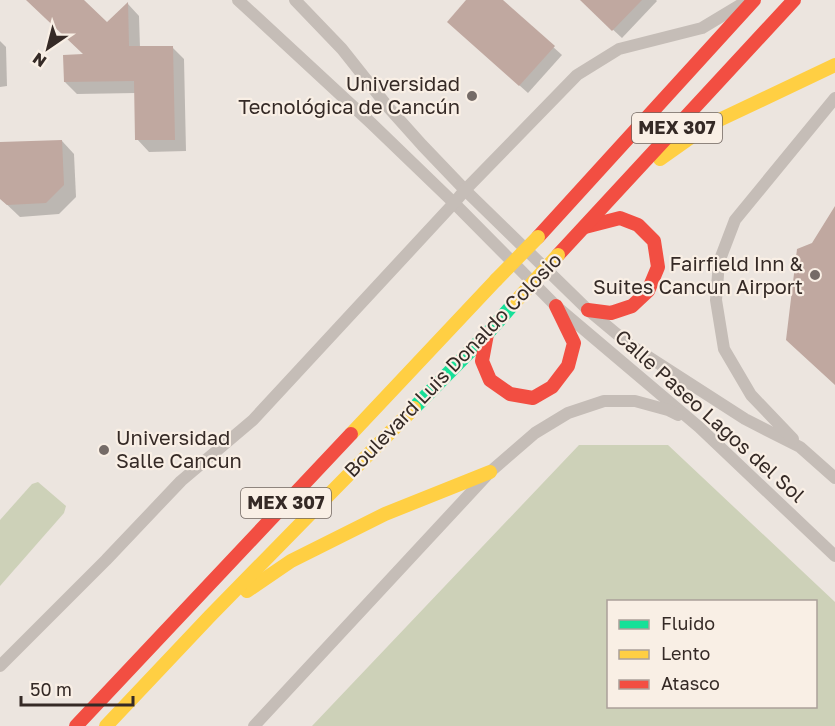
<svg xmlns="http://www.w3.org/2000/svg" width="835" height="726" font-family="'Golos Text',sans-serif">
	<rect width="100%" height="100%" fill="#ece5df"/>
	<!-- green -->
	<g fill="#cdd1b8" fill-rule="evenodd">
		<path d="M579 445H668L835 602V726H312ZM608 602H816V706H608Z"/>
		<polygon points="38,482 66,506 64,513 0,586 0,520 32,484"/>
	</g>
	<!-- shadow -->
	<g fill="#0003">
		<polygon points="28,0 82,0 107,24 128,4 139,16 140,48 172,47 184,59 186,151 149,152 137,139 136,93 77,94 65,82 86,56"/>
		<polygon points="468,0 501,0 562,55 528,93 457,30"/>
		<polygon points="581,0 656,0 657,1 622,38"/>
		<polygon points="0,41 6,47 7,86 0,87"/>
		<polygon points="62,141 74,154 76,197 59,214 20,217 0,198 0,144"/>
	</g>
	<!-- building -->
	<g fill="#c0a8a0">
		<polygon points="26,0 84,0 107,22 128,2 129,46 173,46 175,140 135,140 134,81 64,82 63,55 83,54"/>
		<polygon points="466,0 503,0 555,46 519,86 447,22"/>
		<polygon points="580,0 642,0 612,31"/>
		<polygon points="62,140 64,185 46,203 7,205 0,199 0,142"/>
		<polygon points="835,206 835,385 786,340 797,249 812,243"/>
	</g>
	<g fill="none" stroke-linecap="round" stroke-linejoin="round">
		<!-- street -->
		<g stroke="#c5bdb7" stroke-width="12">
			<polyline points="238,0 371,123 454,203 556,306 699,427 835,556"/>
			<polyline points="295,0 342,49 388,107 422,145 465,190 588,310 630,345 745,419 800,447 835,478"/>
			<polyline points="793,439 751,395 724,349 716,300 719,262 735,220 835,98"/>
			<polyline points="0,666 106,560 181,481 253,420 454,203 465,190 577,75 619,49 702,28 745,2"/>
			<polyline points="254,726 490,472 535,433 568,413 604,401 635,401 668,410 678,415"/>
		</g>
		<!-- fast -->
		<polyline stroke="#16e098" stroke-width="14" points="414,408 487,334 516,301"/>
		<!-- slow -->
		<g stroke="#ffcf43" stroke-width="14">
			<polyline points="660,159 701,130 717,121 835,65"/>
			<polyline points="351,434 496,280"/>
			<polyline points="247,591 291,561 385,514 490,472"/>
			<polyline points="106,726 210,616 414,408"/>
		</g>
		<!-- jam -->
		<g stroke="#f24e42" stroke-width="14">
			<polyline points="585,227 620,218 638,225 654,241 658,267 648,291 632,306 611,313 588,310"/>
			<polyline points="538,237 754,0"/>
			<polyline points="558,255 794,0"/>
			<polyline points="487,334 482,361 490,380 510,394 533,398 552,387 568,366 574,343 556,306"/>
			<polyline points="76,726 351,434"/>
		</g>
		<!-- slow-bridge -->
		<g stroke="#ffcf43" stroke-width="14">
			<polyline points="496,280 538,237"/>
			<polyline points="516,301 558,255"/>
		</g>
	</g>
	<!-- markers -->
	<g fill="#756b67" stroke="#f9efe5" stroke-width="2">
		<circle cx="472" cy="96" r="6"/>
		<circle cx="815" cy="275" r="6"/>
		<circle cx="104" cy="450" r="6"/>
	</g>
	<g text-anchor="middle" stroke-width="4.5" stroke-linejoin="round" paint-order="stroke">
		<!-- shield labels -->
		<g fill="#f9efe5" stroke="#70655f" stroke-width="1.5">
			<rect x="632" y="113" width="90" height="30" rx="4.5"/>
			<rect x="241" y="488" width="90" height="30" rx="4.5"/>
		</g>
		<g font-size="18" font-weight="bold" fill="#352a26">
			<text x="677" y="134">MEX 307</text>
			<text x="286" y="509">MEX 307</text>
		</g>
		<!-- poi labels -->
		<g font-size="20" fill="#352a26" stroke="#f9efe5" text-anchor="end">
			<text x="460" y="91">Universidad<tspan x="460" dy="23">Tecnológica de Cancún</tspan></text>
			<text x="803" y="271">Fairfield Inn &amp;<tspan x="803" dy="23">Suites Cancun Airport</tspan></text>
			<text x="116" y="445" text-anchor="start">Universidad<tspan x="116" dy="23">Salle Cancun</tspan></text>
		</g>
		<!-- street labels -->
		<g font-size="20" fill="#352a26" stroke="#f9efe5">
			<text transform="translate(453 365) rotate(-46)" y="7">Boulevard Luis Donaldo Colosio</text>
			<text transform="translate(710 416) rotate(42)" y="7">Calle Paseo Lagos del Sol</text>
		</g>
	</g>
	<!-- legend -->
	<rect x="607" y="600" width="210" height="108" fill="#f9efe5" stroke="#aba099" stroke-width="1.5"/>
	<rect x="619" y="620" width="30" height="9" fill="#16e098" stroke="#aba099" stroke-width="1.5"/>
	<text x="661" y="630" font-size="18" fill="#352a26">Fluido</text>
	<rect x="619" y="650" width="30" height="9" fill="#ffcf43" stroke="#aba099" stroke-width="1.5"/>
	<text x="661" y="660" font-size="18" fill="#352a26">Lento</text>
	<rect x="619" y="680" width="30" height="9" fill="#f24e42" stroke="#aba099" stroke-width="1.5"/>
	<text x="661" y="690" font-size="18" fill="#352a26">Atasco</text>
	<!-- north arrow -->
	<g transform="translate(48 48) rotate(215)" stroke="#f9efe5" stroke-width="4.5" paint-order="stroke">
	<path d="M0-4.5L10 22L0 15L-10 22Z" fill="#352a26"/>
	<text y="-9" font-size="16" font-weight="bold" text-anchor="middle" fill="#352a26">N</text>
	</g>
	<!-- scale -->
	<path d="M21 696v9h112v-9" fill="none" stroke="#352a26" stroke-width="3"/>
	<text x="30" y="696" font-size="18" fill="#352a26" stroke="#f9efe5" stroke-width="4.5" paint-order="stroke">50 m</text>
</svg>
